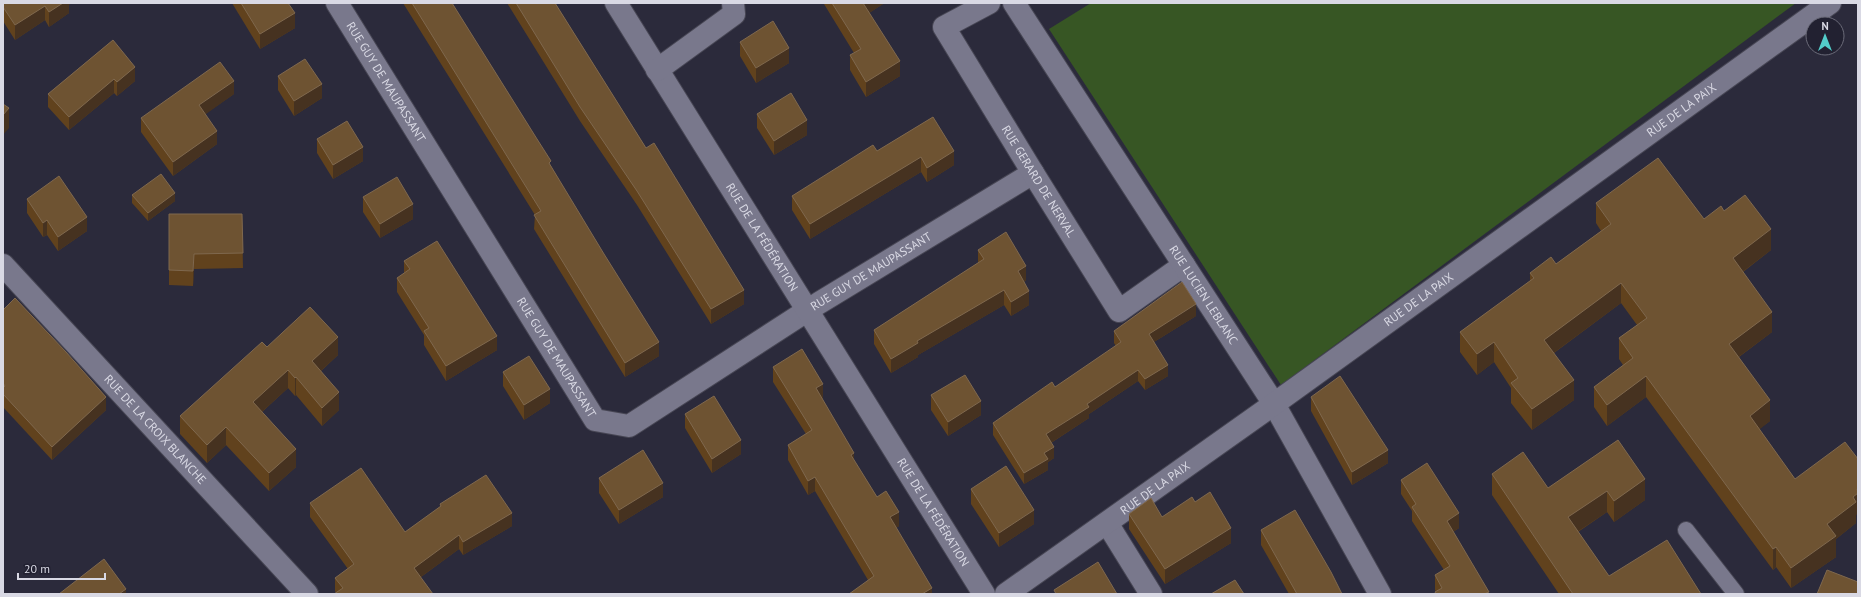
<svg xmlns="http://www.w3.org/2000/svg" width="1861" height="597" font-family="'PT Sans',sans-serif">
	<rect width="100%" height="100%" fill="#2b2a3b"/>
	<!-- green -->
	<polygon fill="#375624" points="1091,3 1796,3 1281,385 1049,29"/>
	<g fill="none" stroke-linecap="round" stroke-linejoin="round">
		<!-- service casing -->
		<g stroke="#474654" stroke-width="18">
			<polyline id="service" points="1686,530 1736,594"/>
		</g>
		<!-- minor casing -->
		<g stroke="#474654" stroke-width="24">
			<g id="minor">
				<path id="s1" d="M337 3 595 420 629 426 819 303 1033 173"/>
				<path id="s2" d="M616 3 984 594"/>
				<path id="s3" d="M989 3 944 27 1033 173 1119 311 1184 265"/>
				<path id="s4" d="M1014 3 1274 404 1380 594"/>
				<polyline points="657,70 734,14 733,3"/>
				<polyline points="1107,523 1151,594"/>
				<path id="s5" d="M1006 594 1274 404 1830 3"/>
			</g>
		</g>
		<!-- tertiary casing -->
		<g stroke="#474654" stroke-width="24">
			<g id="tertiary">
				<path id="s6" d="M3 265 307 594"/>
			</g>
		</g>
		<!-- service -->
		<use href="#service" stroke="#79788c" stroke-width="16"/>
		<!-- minor -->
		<use href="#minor" stroke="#79788c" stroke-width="22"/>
		<!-- tertiary -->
		<use href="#tertiary" stroke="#79788c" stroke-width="22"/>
	</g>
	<!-- wall -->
	<g fill="#61421d">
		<polygon points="3,3 69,5 69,13 49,27 45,20 15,40 3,21"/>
		<polygon points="232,3 288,3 295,28 260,49"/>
		<polygon points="403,3 452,3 551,166 659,356 625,377 534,229 535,215"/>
		<polygon points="507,3 555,3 744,304 711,324 637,205 580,121"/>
		<polygon points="824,3 883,3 883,4 869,13 900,76 866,97 850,70 850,55 854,53 824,4"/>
		<polygon points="113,40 135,81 117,96 114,93 69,130 48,107 48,94"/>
		<polygon points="740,42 789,63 756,83 740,56"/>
		<polygon points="278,76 322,98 294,116 278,90"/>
		<polygon points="234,94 205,114 217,144 173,176 141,132 141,118"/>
		<polygon points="757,114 807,135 774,155 757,128"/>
		<polygon points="933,117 954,165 927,182 921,172 810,239 792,210 792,196 877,151"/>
		<polygon points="317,139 363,161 333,179 317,153"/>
		<polygon points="132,195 175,201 148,221 132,203"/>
		<polygon points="363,197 413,219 380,238 363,212"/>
		<polygon points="27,199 87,231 58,251 47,235 43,237 27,213"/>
		<polygon points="1596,203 1704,219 1724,211 1771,250 1743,272 1772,332 1739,357 1770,421 1759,429 1795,479 1856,515 1856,523 1836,539 1836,557 1791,588 1776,567 1773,570 1646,397 1607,426 1594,407 1594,387 1623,365 1619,359 1619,338 1637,325 1621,303 1554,353 1574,400 1532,430 1511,403 1511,388 1494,362 1477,375 1460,352 1460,332 1530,281 1530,273 1556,264 1601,231 1596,223"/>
		<polygon points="169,214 242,214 243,268 194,269 193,286 169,285"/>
		<polygon points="978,250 1026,280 1024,282 1029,305 1011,316 1004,305 918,355 918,357 891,373 874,344 874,330 978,263"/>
		<polygon points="404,261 497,350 446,381 424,345 424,335 397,292 397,278 404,273"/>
		<polygon points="3,310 106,410 52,460 3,407"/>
		<polygon points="1196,316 1154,342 1168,376 1145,390 1138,381 1089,414 1089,418 1051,443 1054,458 1048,462 1048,470 1024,484 993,435 993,423 1055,387 1116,346 1114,343 1114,331"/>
		<polygon points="267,347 338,355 321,371 339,410 322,426 296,395 295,396 288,388 262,412 296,467 269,491 226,445 207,463 180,434 180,416"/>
		<polygon points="773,367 823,398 822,399 854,461 877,497 899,526 896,528 932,594 868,580 815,491 808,495 788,460 788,445 806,434 773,382"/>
		<polygon points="503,372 550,403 524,420 503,386"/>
		<polygon points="931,395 981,415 948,436 931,410"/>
		<polygon points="1311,397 1388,463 1352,485 1311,411"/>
		<polygon points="685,414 741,454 712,473 685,428"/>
		<polygon points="1618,440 1645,500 1614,522 1607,512 1578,532 1609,576 1701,594 1559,594 1492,495 1492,474 1548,488"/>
		<polygon points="599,478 663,497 619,524 599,493"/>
		<polygon points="1401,480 1459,528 1453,532 1489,594 1435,594 1435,592 1436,592 1435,590 1435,575 1444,570 1412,521 1412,511 1401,494"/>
		<polygon points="971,489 1034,524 999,547 971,504"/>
		<polygon points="1195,502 1231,543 1165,584 1129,529 1129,514 1162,517"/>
		<polygon points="310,503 405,532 440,507 440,504 512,526 463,555 459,549 421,577 336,593 335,591 335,578 348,569 310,517"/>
		<polygon points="1261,530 1342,594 1289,594 1261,545"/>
	</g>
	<!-- shaded-wall -->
	<g fill="#463220">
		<polygon points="63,3 71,3 69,5 69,13 49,27 49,12"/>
		<polygon points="863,3 883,3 883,4 863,17"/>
		<polygon points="45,6 45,20 15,40 15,25"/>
		<polygon points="295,13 295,28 260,49 260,34"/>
		<polygon points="789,48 789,63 756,83 756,68"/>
		<polygon points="900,61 900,76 866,97 866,82"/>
		<polygon points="135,67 135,81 117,96 117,82"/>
		<polygon points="114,79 114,93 69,130 69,117"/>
		<polygon points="234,81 234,94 199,119 199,105"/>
		<polygon points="322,84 322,98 294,116 294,101"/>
		<polygon points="9,108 9,128 3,135 3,115"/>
		<polygon points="807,120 807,135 774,155 774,141"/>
		<polygon points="217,131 217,144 173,176 173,162"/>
		<polygon points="363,147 363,161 333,179 333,165"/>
		<polygon points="954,151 954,165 927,182 927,168"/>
		<polygon points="921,157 921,172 810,239 810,224"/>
		<polygon points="175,193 175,201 148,221 148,213"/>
		<polygon points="413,204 413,219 380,238 380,224"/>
		<polygon points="87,217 87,231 58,251 58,237"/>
		<polygon points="47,220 47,235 43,237 43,223"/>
		<polygon points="1771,229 1771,250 1733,279 1733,258"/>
		<polygon points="194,254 194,269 193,286 193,271"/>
		<polygon points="1026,266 1026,280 1018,286 1018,271"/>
		<polygon points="1621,283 1621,303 1544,360 1544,340"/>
		<polygon points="744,290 744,304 711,324 711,309"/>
		<polygon points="1004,290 1004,305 918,355 918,357 891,373 891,359 917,341"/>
		<polygon points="1029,291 1029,305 1011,316 1011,302"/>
		<polygon points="1196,304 1196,316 1149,345 1149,334"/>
		<polygon points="1772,312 1772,332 1729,364 1729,344"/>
		<polygon points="497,336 497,350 446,381 446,366"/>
		<polygon points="338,337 338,355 312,379 312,361"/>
		<polygon points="659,342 659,356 625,377 625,363"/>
		<polygon points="1494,342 1494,362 1477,375 1477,354"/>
		<polygon points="1168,365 1168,376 1145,390 1145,379"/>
		<polygon points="288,370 288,388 253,420 253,402"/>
		<polygon points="1138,370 1138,381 1089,414 1089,418 1046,446 1046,434 1087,404"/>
		<polygon points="1646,376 1646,397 1607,426 1607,405"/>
		<polygon points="296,377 296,395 295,396 295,378"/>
		<polygon points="1574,380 1574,400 1532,430 1532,409"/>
		<polygon points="823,384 823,398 816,403 816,388"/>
		<polygon points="550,389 550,403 524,420 524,405"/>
		<polygon points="339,392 339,410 322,426 322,408"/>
		<polygon points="106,397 106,410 52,460 52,447"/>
		<polygon points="1770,400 1770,421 1750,437 1750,416"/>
		<polygon points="981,401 981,415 948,436 948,422"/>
		<polygon points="226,427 226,445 207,463 207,445"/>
		<polygon points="741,440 741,454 712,473 712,459"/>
		<polygon points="1054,447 1054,458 1048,462 1048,470 1024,484 1024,473 1044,453"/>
		<polygon points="296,449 296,467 269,491 269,473"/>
		<polygon points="1388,450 1388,463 1352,485 1352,472"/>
		<polygon points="854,453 854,468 851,455"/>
		<polygon points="815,477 815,491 808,495 808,481"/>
		<polygon points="1645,479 1645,500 1614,522 1614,501"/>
		<polygon points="663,483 663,497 619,524 619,510"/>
		<polygon points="1858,488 1858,514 1856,515 1856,523 1836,539 1836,557 1791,588 1791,568"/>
		<polygon points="1607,491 1607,512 1568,538 1568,517"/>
		<polygon points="1034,510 1034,524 999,547 999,533"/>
		<polygon points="899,512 899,526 890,532 890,517"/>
		<polygon points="512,513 512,526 463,555 463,542"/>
		<polygon points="1459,513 1459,528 1447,536 1447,521"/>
		<polygon points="1231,528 1231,543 1165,584 1165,569"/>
		<polygon points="459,535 459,549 414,582 414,568"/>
		<polygon points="1776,547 1776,567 1773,570 1773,549"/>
		<polygon points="932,588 932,594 922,594"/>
		<polygon points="126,589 126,594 119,594"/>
	</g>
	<!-- building -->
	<g fill="#6e5332" stroke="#7f684e">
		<polygon points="3,3 63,3 49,12 45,6 15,25 3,7"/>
		<polygon points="241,3 288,3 295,13 260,34"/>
		<polygon points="412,3 452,3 537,139 551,161 549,163 604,254 659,342 625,363 534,215 541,211"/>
		<polygon points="516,3 555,3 646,148 654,143 744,290 711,309 637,191 580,107"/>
		<polygon points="832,3 863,3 900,61 866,82 850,55 861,49"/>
		<polygon points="773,21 789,48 756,68 740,42"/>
		<polygon points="113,40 135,67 117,82 114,79 69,117 48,94"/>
		<polygon points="305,59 322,84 294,101 278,76"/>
		<polygon points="220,62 234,81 199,105 217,131 173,162 141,118"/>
		<polygon points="791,93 807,120 774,141 757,114"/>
		<polygon points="3,104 9,108 3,115"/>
		<polygon points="933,117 954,151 927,168 921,157 810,224 792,196 873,145 877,151"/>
		<polygon points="347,121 363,147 333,165 317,139"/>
		<polygon points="1658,158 1704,219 1721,206 1724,211 1745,195 1771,229 1733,258 1772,312 1729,344 1770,400 1750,416 1795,479 1845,442 1858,459 1858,488 1857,489 1858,491 1858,493 1853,497 1856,502 1827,524 1836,536 1791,568 1776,547 1773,549 1646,376 1607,405 1594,387 1633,358 1619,338 1647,318 1621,283 1544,340 1574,380 1532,409 1511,383 1518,378 1494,342 1477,354 1460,332 1534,278 1530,273 1551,257 1556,264 1611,224 1596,203"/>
		<polygon points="161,174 175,193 148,213 132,195"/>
		<polygon points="59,176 87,217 58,237 47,220 43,223 27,199"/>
		<polygon points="397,177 413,204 380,224 363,197"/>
		<polygon points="169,214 242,214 243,253 194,254 193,271 169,270"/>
		<polygon points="1006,232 1026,266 1018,271 1029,291 1011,302 1004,290 917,341 918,343 891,359 874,330 984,259 978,250"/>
		<polygon points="437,241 497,336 446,366 424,331 429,328 397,278 410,269 404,261"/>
		<polygon points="1182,282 1196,304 1149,334 1168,365 1145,379 1138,370 1087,404 1089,407 1046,434 1054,447 1044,453 1048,459 1024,473 993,423 1052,382 1055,387 1121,342 1114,331"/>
		<polygon points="15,298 66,352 106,397 52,447 3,394 3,388 5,386 3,383 3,310"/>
		<polygon points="310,307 338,337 312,361 339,392 322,408 296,377 295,378 288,370 253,402 296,449 269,473 226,427 207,445 180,416 262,342 267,347"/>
		<polygon points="802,349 823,384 816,388 854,453 851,455 877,497 886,491 899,512 890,517 932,588 922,594 849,594 874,576 815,477 808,481 788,445 812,430 773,367"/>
		<polygon points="529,356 550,389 524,405 503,372"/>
		<polygon points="965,375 981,401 948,422 931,395"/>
		<polygon points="1340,376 1388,450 1352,472 1311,397"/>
		<polygon points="714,396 741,440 712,459 685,414"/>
		<polygon points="1618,440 1645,479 1614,501 1607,491 1568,517 1609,576 1667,540 1701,594 1573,594 1492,474 1523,452 1548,488"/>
		<polygon points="643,450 663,483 619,510 599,478"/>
		<polygon points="1427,463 1459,513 1447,521 1489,592 1484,594 1436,594 1435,592 1442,588 1435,575 1450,566 1412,507 1416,504 1401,480"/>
		<polygon points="1006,466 1034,510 999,533 971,489"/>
		<polygon points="361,468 405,532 441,506 440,504 486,475 512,513 463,542 459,535 414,568 433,594 334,594 343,588 335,578 354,564 310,503"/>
		<polygon points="1210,492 1231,528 1165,569 1129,514 1151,498 1162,517 1192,497 1195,502"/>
		<polygon points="1295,510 1331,572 1342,594 1297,594 1261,530"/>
		<polygon points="104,559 126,589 119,594 59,594"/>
		<polygon points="1098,562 1117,594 1056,594 1054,590"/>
		<polygon points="1827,570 1858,582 1858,594 1817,594"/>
		<polygon points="1235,580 1244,594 1211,594"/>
	</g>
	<g text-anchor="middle" stroke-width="4" stroke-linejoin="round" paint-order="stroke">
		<!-- street labels -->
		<g font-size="12" fill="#d9d9e4" stroke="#222131">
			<text dy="4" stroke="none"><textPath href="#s1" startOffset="93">RUE GUY DE MAUPASSANT</textPath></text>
			<text dy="4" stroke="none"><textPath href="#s5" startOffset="831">RUE DE LA PAIX</textPath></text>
			<text dy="4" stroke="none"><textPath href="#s3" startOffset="232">RUE GERARD DE NERVAL</textPath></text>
			<text dy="4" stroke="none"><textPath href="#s2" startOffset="276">RUE DE LA FÉDÉRATION</textPath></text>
			<text dy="4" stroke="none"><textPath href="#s1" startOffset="812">RUE GUY DE MAUPASSANT</textPath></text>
			<text dy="4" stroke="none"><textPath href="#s4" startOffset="348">RUE LUCIEN LEBLANC</textPath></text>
			<text dy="4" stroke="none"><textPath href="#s5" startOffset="507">RUE DE LA PAIX</textPath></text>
			<text dy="4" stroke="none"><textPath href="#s1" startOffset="417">RUE GUY DE MAUPASSANT</textPath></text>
			<text dy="4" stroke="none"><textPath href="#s6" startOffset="224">RUE DE LA CROIX BLANCHE</textPath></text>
			<text dy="4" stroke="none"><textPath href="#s5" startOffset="183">RUE DE LA PAIX</textPath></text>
			<text dy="4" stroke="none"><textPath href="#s2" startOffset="600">RUE DE LA FÉDÉRATION</textPath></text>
		</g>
	</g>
	<!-- border -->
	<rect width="1861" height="597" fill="none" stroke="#d9d9e4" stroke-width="8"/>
	<!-- north arrow -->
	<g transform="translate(1825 36)"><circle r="19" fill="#222131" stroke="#6b6b79"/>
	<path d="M0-3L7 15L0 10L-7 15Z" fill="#53cdca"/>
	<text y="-6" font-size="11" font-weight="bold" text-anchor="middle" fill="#d9d9e4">N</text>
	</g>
	<!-- scale -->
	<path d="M18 573v6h87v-6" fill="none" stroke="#d9d9e4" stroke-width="2"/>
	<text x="24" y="573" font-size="12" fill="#d9d9e4" stroke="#222131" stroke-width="3" paint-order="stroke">20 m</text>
</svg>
